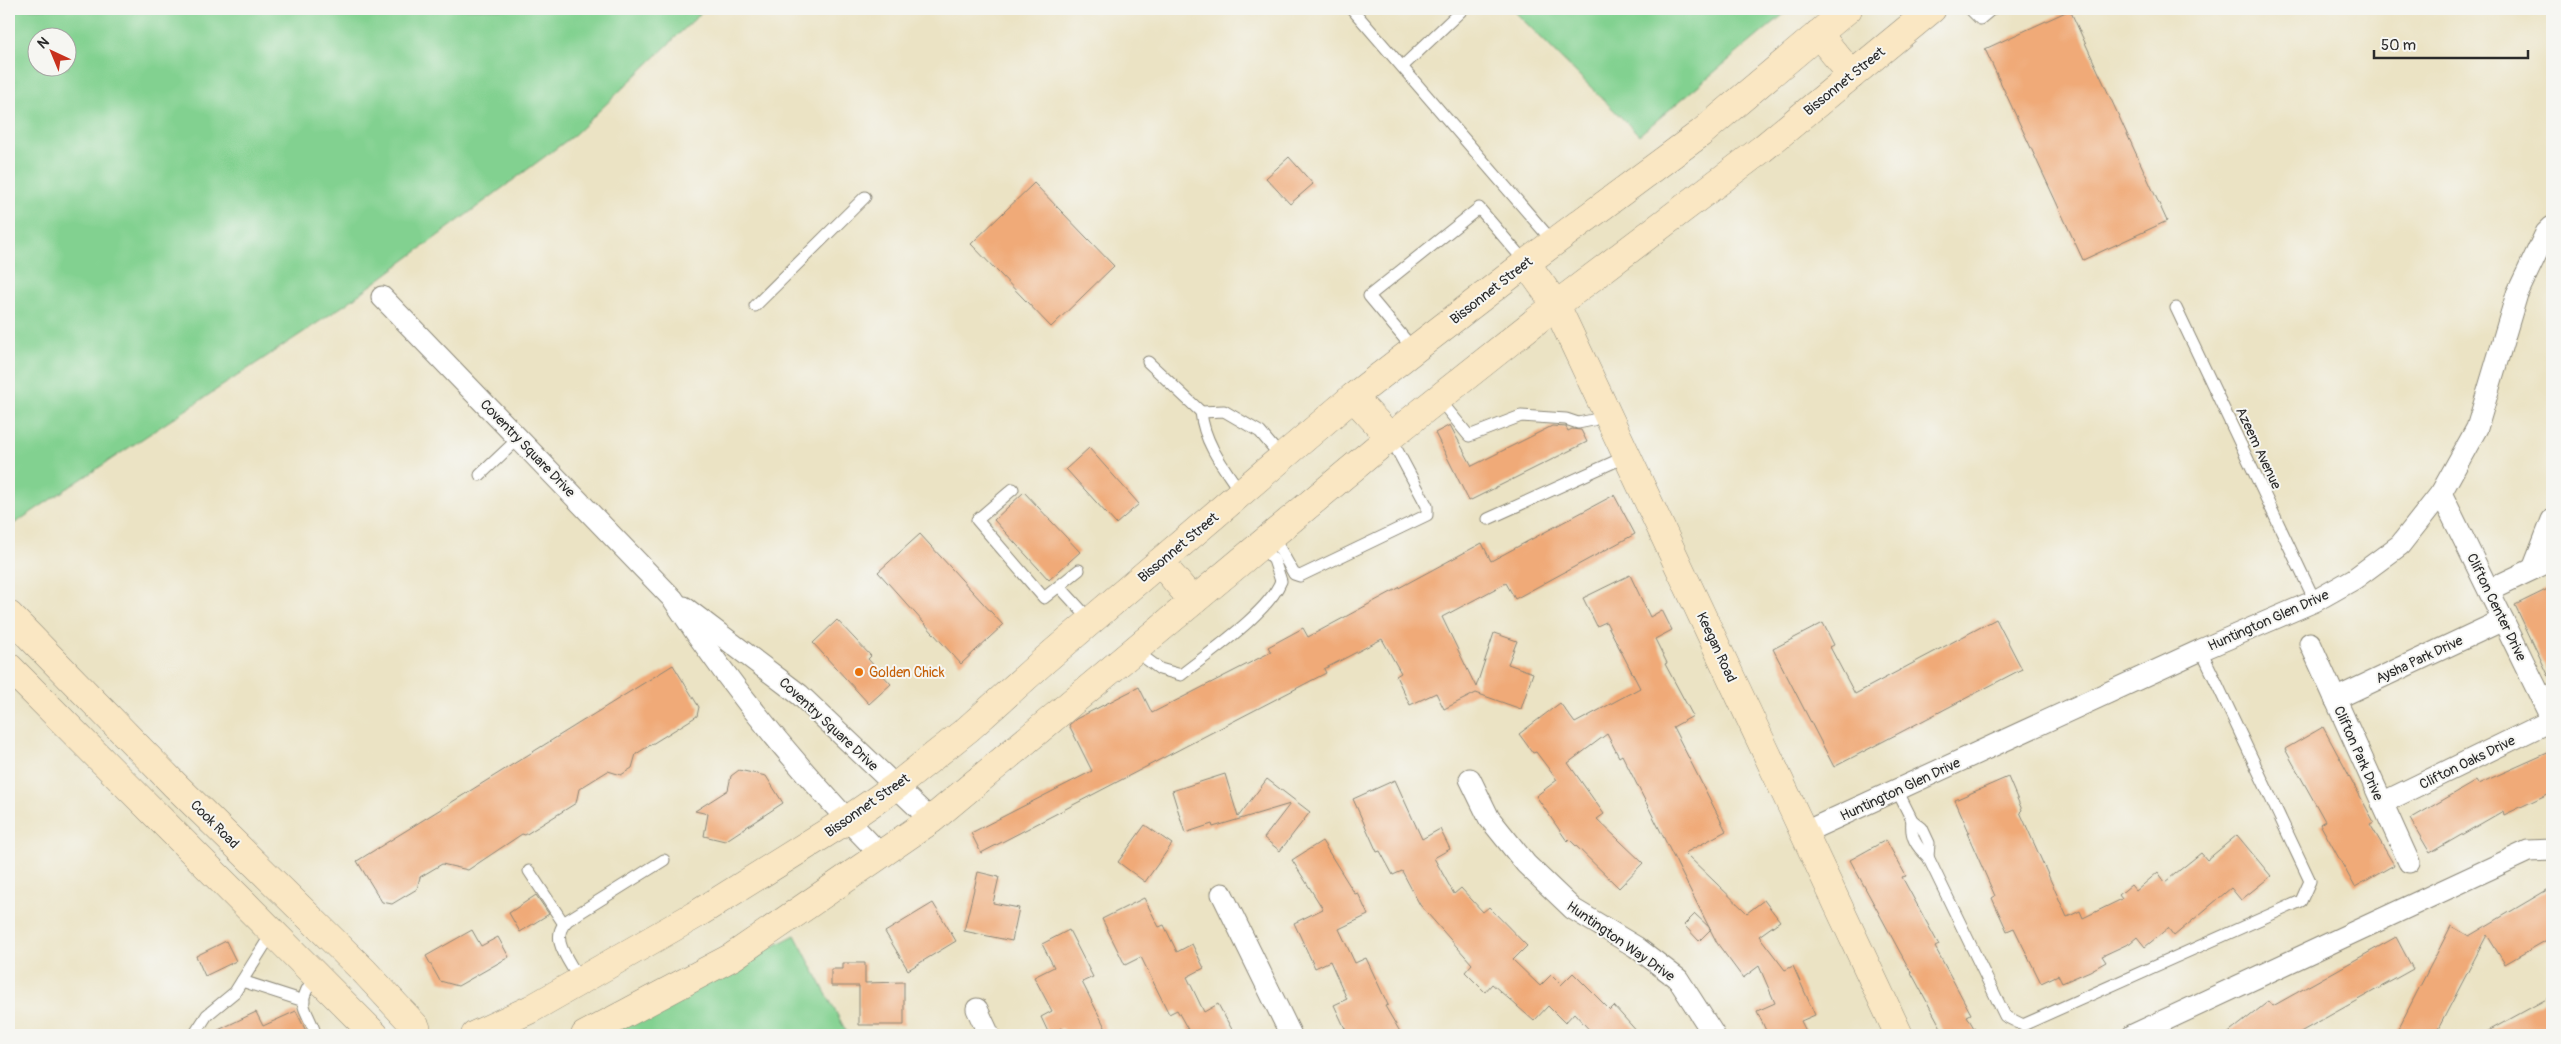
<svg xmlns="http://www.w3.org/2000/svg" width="2561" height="1044" font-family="Pangolin,sans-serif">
	<rect width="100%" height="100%" fill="#f6f6f2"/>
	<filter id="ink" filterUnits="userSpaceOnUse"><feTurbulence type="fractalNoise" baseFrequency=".02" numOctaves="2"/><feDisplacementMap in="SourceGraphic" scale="10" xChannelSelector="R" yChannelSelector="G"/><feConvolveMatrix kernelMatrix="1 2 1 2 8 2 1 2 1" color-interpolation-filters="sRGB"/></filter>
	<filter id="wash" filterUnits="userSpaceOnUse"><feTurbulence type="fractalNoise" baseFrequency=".0096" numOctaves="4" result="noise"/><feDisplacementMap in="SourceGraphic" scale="20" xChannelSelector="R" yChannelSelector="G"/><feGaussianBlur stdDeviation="1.12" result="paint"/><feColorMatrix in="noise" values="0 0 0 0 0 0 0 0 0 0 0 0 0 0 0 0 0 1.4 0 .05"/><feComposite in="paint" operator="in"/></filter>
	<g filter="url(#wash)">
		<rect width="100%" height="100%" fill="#ebe3c4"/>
		<!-- green -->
		<g fill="#82d190" stroke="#567e5e" fill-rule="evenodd">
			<path d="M9 9H705L574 135 346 304 9 527ZM38 38H68V68H38Z"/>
			<polygon points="1512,9 1790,9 1639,135"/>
			<polygon points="795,935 848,1035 604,1035"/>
		</g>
		<g id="blocks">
			<!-- building -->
			<g fill="#f0aa78">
				<polygon points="2070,10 2167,221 2083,260 1985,49"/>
				<polygon points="1289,157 1313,184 1290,204 1266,178"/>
				<polygon points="1034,183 1114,266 1051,327 971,244"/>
				<polygon points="1450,425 1472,466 1552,426 1566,427 1568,431 1572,429 1581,430 1587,442 1469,501 1435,433"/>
				<polygon points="1089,448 1139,504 1116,524 1066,469"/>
				<polygon points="1024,492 1080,552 1049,580 994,520"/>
				<polygon points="1614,495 1635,534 1515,599 1506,583 1442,617 1476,687 1494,633 1517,641 1508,664 1533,673 1521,709 1476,693 1444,709 1436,693 1410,705 1396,676 1401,673 1382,639 1324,669 1326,673 981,853 971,833 1092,771 1069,725 1076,719 1139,687 1152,713 1271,652 1268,647 1303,628 1308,637 1482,543 1491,561"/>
				<polygon points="920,534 1003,625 961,664 878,572"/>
				<polygon points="1630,575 1650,617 1662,610 1672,630 1655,639 1667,663 1665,664 1693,716 1673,727 1726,831 1685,853 1747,913 1764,900 1780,921 1759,936 1785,970 1793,966 1815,1015 1801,1021 1808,1035 1768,1035 1757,1011 1775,1003 1759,966 1743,978 1717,943 1622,755 1619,757 1607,734 1568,763 1604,814 1597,819 1643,863 1619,888 1569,839 1567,841 1536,796 1557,780 1536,752 1533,753 1519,734 1560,703 1575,723 1640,688 1606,622 1597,626 1583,598"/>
				<polygon points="2552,587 2552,683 2515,605"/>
				<polygon points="1996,619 2022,669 1834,767 1773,649 1823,623 1834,645 1830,647 1855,694"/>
				<polygon points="837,620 871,656 868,659 891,684 869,704 813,643"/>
				<polygon points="673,665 699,707 697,716 636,754 632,768 621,775 608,771 579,789 576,803 525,835 522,834 468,870 442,864 420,877 417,889 392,904 382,902 357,861"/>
				<polygon points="2323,727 2374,822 2370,824 2394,865 2355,887 2320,824 2325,821 2285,749"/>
				<polygon points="2552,751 2552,792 2504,815 2503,811 2430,853 2410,819 2476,781 2478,784"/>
				<polygon points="739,770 766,776 783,803 725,841 704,836 708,814 695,811 728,790 731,776"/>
				<polygon points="1225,774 1238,817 1267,779 1310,812 1280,851 1264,838 1290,804 1213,827 1212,824 1185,833 1172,791"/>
				<polygon points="2008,777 2022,810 2020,812 2067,917 2080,911 2083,918 2122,899 2119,895 2131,885 2136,891 2158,872 2165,882 2201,853 2207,860 2237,835 2271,876 2241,900 2231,888 2174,936 2168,928 2145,947 2137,937 2130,943 2102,956 2106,962 2090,971 2062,983 2058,975 2041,983 2014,928 2007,931 1992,898 1995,896 1967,833 1969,832 1955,800"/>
				<polygon points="1395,780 1422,839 1440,829 1450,849 1434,858 1454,894 1461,888 1483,912 1489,907 1527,946 1513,960 1540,986 1551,975 1561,985 1573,973 1610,1010 1614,1006 1640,1035 1594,1035 1574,1013 1565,1023 1548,1006 1534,1021 1492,984 1485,992 1465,972 1472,964 1420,905 1402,871 1393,875 1380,851 1377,852 1353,799"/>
				<polygon points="1145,825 1172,844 1145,882 1118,862"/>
				<polygon points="1886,840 1906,876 1902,877 1939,945 1935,947 1971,1014 1967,1016 1978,1035 1945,1035 1850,860"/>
				<polygon points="1322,841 1355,894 1358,893 1368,915 1339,929 1355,963 1366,958 1388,1005 1385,1006 1402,1035 1348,1035 1334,1005 1347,999 1330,961 1315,968 1294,923 1323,909 1292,860"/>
				<polygon points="978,872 999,877 993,903 1019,908 1012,941 964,931"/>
				<polygon points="2552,887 2552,937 2505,964 2487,935 2435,1035 2395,1035 2451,926 2469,936"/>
				<polygon points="536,895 549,914 520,932 509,913"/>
				<polygon points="1144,898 1159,927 1164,925 1177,952 1192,944 1204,968 1187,977 1204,1012 1218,1004 1235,1035 1191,1035 1177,1010 1169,1014 1141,957 1125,965 1102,919"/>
				<polygon points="933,903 956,941 908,970 885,932"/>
				<polygon points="1695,914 1711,929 1699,941 1684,925"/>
				<polygon points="472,930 481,946 498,937 509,957 458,986 440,981 426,956"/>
				<polygon points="1069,930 1093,977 1082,982 1109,1035 1066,1035 1062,1028 1049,1034 1041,1017 1052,1011 1034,977 1054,967 1042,944"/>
				<polygon points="2396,937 2413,969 2295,1035 2226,1035 2269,1001 2273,1006"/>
				<polygon points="226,941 236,961 205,976 196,956"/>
				<polygon points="843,963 865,963 865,983 904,982 904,1025 859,1025 859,986 831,986 831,969 843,969"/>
				<polygon points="2552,996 2552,1035 2481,1035"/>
				<polygon points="296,1011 308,1035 208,1035 256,1012 263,1026"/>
			</g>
		</g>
	</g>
	<g filter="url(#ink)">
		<use href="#blocks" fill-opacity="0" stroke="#8b8778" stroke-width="1"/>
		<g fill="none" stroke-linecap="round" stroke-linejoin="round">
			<!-- lane casing -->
			<g stroke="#8b8778" stroke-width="13">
				<g id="lane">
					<polyline points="1352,9 1554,243"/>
					<polyline points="1970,9 1980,19 1992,9"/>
					<polyline points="1403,66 1463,9"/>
					<polyline points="755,306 865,197"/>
					<polyline points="2176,308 2315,601"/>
					<polyline points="1414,350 1369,296 1479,208 1526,263"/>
					<polyline points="1148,362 1201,412"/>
					<polyline points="1438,398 1469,436 1521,416 1566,419 1578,423 1593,420 1606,412"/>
					<polyline points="480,475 519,438"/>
					<polyline points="1013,489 977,520 1044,598 1079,570"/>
					<path d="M1241 493C1224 468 1204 443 1201 412L1224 411 1260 432 1282 458"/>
					<polyline points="1488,519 1627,456"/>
					<polyline points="1272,535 1294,574 1300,576 1427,515 1427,506 1390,437"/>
					<polyline points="1059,586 1091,621"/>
					<path d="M1134 650 1160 669 1181 675C1210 652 1268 613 1281 581L1274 560 1260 545"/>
					<polyline points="1897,790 1912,820 1922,828 1929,843 1928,857"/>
					<path d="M1912 820C1910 837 1916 846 1928 857L2005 1016 2023 1025 2301 901 2310 881 2201 650"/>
					<polyline points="529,871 564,924"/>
					<path d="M315 976C294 1007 306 1005 316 1035"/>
					<polyline points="242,981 304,1001"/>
					<path d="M580 981C570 961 547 938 568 920L664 860"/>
					<polyline points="194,1035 207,1015 235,992 272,933"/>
				</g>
			</g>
			<!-- street casing -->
			<g stroke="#8b8778" stroke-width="23">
				<g id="street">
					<path d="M382 297 673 599C734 692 804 776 882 856"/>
					<polyline points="2533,569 2552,520"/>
					<polyline points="2489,590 2552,560"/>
					<polyline points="684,607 800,695 931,820"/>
					<polyline points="2310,643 2409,862"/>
					<polyline points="2335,699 2503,620"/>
					<polyline points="1470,779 1489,818 1526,864 1573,909 1636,947 1678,979 1714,1035"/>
					<polyline points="2382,803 2552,720 2441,493"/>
					<polyline points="1805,832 2201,650 2315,601 2354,579 2400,545 2441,493 2477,428 2517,294 2546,233 2552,227"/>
					<polyline points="1222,894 1291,1035"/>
					<polyline points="977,1009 989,1035"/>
					<polyline points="2133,1035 2528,851 2552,850"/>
				</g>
			</g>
			<!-- secondary casing -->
			<g stroke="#8b8778" stroke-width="29">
				<g id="secondary">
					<polyline points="1818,34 1852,75"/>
					<polyline points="1526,263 1556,305 1899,1035"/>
					<polyline points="1353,397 1390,437"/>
					<polyline points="1160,562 1193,601"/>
					<polyline points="9,615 175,785 364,971 416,1027 418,1035"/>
					<polyline points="9,667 375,1035"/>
					<polyline points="475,1035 531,1009 697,914 847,820 895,787 968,729 1045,660 1353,397 1526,263 1701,133 1848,9"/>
					<polyline points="585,1035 732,957 931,820 1390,437 1556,305 1762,149 1932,9"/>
				</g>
			</g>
			<!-- lane -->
			<use href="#lane" stroke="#fff" stroke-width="11"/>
			<!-- street -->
			<use href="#street" stroke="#fff" stroke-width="21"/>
			<!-- secondary -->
			<use href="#secondary" stroke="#fae7c3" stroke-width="28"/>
		</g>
	</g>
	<!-- markers -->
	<circle fill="#e8710a" stroke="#f6f6f2" stroke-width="2" cx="859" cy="672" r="5"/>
	<g text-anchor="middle" stroke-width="4" stroke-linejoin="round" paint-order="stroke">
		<!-- street labels -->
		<g font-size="14" fill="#2b2b2b" stroke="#f6f6f2">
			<text transform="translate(1844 81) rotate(-39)" y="5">Bissonnet Street</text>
			<text transform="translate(1491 290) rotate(-38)" y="5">Bissonnet Street</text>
			<text transform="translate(528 448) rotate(46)" y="5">Coventry Square Drive</text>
			<text transform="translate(2259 448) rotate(65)" y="5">Azeem Avenue</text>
			<text transform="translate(1178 547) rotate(-40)" y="5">Bissonnet Street</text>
			<text transform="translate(2497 607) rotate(64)" y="5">Clifton Center Drive</text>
			<text transform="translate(2268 620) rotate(-24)" y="5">Huntington Glen Drive</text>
			<text transform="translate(1717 647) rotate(65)" y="5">Keegan Road</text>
			<text transform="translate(2419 659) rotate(-25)" y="5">Aysha Park Drive</text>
			<text transform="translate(829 724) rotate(43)" y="5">Coventry Square Drive</text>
			<text transform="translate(2359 753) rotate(66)" y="5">Clifton Park Drive</text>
			<text transform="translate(2467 762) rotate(-26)" y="5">Clifton Oaks Drive</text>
			<text transform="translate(1900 789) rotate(-25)" y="5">Huntington Glen Drive</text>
			<text transform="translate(867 805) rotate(-35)" y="5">Bissonnet Street</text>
			<text transform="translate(215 824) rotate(45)" y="5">Cook Road</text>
			<text transform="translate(1621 941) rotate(35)" y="5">Huntington Way Drive</text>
		</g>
		<!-- food labels -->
		<g font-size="14" fill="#c56008" stroke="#f6f6f2" text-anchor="start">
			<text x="869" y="677">Golden Chick</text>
		</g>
	</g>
	<!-- margin -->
	<rect width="2561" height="1044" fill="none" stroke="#f6f6f2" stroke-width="30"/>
	<!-- north arrow -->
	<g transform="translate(52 52) rotate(316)"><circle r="24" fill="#f6f6f2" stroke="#a5a5a2"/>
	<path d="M0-4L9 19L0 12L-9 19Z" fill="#c8321e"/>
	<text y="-8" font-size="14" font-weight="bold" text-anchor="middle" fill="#2b2b2b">N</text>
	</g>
	<!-- scale -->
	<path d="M2374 50v8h154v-8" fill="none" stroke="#2b2b2b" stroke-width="2.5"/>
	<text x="2381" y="50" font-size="15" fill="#2b2b2b" stroke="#f6f6f2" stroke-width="4" paint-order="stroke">50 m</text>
</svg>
